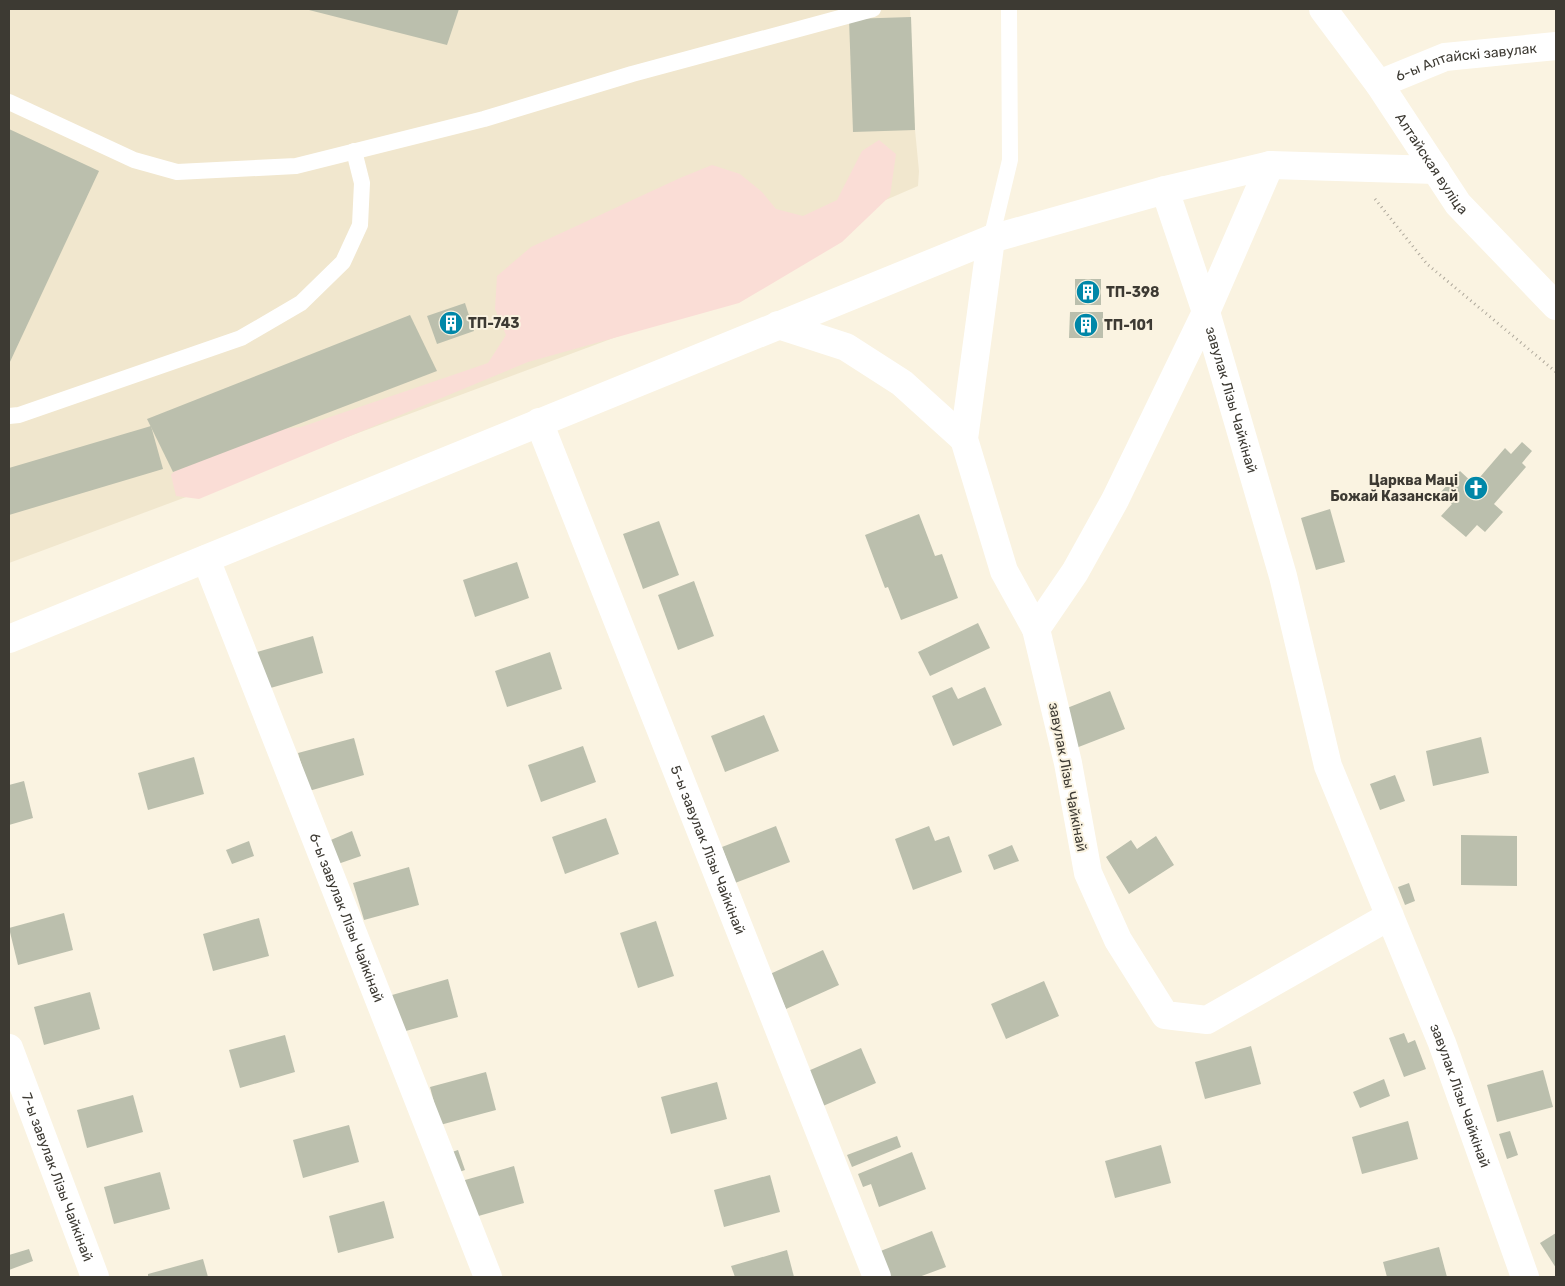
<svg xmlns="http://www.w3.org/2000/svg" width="1565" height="1286" font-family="Rubik,sans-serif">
	<rect width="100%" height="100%" fill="#faf3e1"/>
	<!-- built -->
	<polygon fill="#f1e7ce" points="9,9 910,9 915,130 919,171 918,186 705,278 694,308 9,563"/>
	<!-- green -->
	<polygon fill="#faddd6" points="879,140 896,154 890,196 842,242 739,303 528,362 199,499 176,496 171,475 188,456 241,433 301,427 488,363 506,335 495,309 497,276 531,247 680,178 712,165 740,174 762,192 776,209 803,216 837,200 862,151"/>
	<!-- building -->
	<g fill="#bbbfad">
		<polygon points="305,9 459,9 447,45"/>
		<polygon points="911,17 915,130 853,132 849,19"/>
		<polygon points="9,129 99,171 9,364"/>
		<rect x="1075" y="279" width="26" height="26"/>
		<polygon points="465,303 474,331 437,344 427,316"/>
		<polygon points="1070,312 1103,312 1103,338 1069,338"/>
		<polygon points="410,315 437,371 173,472 147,419"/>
		<polygon points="151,426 163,469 9,515 9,468"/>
		<polygon points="1522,442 1532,451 1522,463 1526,467 1494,504 1503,512 1485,532 1477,525 1466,537 1441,516 1452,504 1440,493 1460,471 1474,484 1505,448 1511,454"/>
		<polygon points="1330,509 1345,562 1316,570 1301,518"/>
		<polygon points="919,514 935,556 942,554 958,598 901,620 888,587 885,588 865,535"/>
		<polygon points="659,521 679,575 643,589 623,534"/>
		<polygon points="517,562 529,598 475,617 463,580"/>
		<polygon points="694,581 714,636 678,650 658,595"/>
		<polygon points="978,623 990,648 930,676 918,652"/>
		<polygon points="313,636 323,673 267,689 257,652"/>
		<polygon points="550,652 562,689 507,707 495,671"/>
		<polygon points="952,687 958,699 985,687 1002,725 953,746 932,696"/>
		<polygon points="1110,691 1125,729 1076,748 1062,710"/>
		<polygon points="764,715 779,751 725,772 711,736"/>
		<polygon points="1481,737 1489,773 1433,786 1426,751"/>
		<polygon points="354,738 364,775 309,791 298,753"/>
		<polygon points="583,746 596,782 541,802 528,765"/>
		<polygon points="194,757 204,794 148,810 138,773"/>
		<polygon points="1395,775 1405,801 1380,810 1370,784"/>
		<polygon points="24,781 33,818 9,825 9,785"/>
		<polygon points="606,818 619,854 565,874 552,837"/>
		<polygon points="776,826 790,862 735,883 722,847"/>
		<polygon points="929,826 935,841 949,836 962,872 913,890 895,839"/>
		<polygon points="352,831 361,856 335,865 326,842"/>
		<polygon points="1461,835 1517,836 1517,886 1461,885"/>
		<polygon points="1156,836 1174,865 1129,894 1106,857 1131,840 1137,849"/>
		<polygon points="249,841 254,856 232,864 226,850"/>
		<polygon points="1012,845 1019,861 994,870 988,855"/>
		<polygon points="409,867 419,905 364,920 353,883"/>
		<polygon points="1409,883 1415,901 1405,905 1398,887"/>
		<polygon points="64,913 73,950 18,965 9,928"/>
		<polygon points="259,918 269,956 213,971 203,934"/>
		<polygon points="656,921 674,976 638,988 620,933"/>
		<polygon points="823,950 839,985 786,1009 770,974"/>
		<polygon points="448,979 458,1017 402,1032 392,995"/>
		<polygon points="1044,981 1059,1016 1006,1039 991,1004"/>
		<polygon points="90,992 100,1029 44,1045 34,1007"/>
		<polygon points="1404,1033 1408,1043 1415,1040 1426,1069 1404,1077 1389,1038"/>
		<polygon points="285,1035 295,1072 240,1088 229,1050"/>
		<polygon points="1251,1046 1261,1084 1205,1099 1195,1062"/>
		<polygon points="861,1048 876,1083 823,1106 808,1071"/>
		<polygon points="1543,1070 1553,1107 1497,1122 1487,1085"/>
		<polygon points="486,1072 496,1110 440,1125 430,1087"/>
		<polygon points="1384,1079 1390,1096 1360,1108 1353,1092"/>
		<polygon points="717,1082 727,1119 671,1134 661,1097"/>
		<polygon points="133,1095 143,1132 87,1148 77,1110"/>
		<polygon points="1408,1121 1418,1159 1362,1174 1352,1137"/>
		<polygon points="349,1125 359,1162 303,1178 293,1140"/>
		<polygon points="1510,1131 1518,1155 1507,1159 1499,1134"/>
		<polygon points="897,1136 901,1147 852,1167 847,1155"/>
		<polygon points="1161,1145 1171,1183 1115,1198 1105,1161"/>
		<polygon points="458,1150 465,1170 444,1177 437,1157"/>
		<polygon points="912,1152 926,1189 879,1207 871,1184 863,1187 858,1174"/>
		<polygon points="514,1166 524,1203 468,1219 458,1182"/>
		<polygon points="160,1172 170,1209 114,1224 104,1187"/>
		<polygon points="770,1175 780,1212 724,1227 714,1190"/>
		<polygon points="384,1201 394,1238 338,1253 329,1216"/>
		<polygon points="932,1231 946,1267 919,1277 888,1277 878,1252"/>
		<polygon points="1556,1233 1556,1268 1540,1243"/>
		<polygon points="1439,1247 1447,1277 1387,1277 1383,1262"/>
		<polygon points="29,1249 33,1261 9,1270 9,1255"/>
		<polygon points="787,1250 794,1277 735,1277 731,1266"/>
		<polygon points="203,1259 208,1277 148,1277 148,1274"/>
	</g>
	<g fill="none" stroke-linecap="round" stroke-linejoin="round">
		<!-- path -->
		<polyline stroke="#afa99c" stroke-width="3" stroke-dasharray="1 4" stroke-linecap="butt" points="1375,199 1427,264 1556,372"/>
		<!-- service -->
		<g stroke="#fff" stroke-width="16">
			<polyline points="9,102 134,160 177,172 296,166 484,119 632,74 873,9"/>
			<polyline points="991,239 1010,160 1009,9"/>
			<polyline points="9,416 19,415 241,338 301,303 343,262 360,225 362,183 354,151"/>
		</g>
		<!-- minor -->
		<g stroke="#fff" stroke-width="28">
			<path id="s1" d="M1379 84 1445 57 1556 46"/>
			<polyline points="1165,190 1206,312 1270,165"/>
			<polyline points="991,239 964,439 1004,571 1036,629"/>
			<polyline points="778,325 846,347 902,383 964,439"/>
			<path id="s2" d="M539 422 877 1277"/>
			<path id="s3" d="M206 559 488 1277"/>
			<polyline points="9,639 991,239 1165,190 1270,165 1436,170"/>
			<path id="s4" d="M1390 916 1207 1020 1165 1015 1118 940 1088 873 1068 763 1036 629 1075 572 1115 500 1206 312 1283 576 1328 766 1442 1043 1525 1277"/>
			<path id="s5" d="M9 1048 95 1277"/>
		</g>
		<!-- secondary -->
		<path stroke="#fff" stroke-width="28" id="s6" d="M1323 9 1379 84 1458 204 1556 306"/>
	</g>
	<!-- icons -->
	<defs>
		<g id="building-disc" transform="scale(1.25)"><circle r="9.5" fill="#0087a8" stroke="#faf3e1"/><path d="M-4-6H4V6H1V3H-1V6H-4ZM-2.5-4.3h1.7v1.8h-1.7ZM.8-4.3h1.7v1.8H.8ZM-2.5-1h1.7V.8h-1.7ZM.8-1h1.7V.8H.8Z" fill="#fff"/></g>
		<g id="church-disc" transform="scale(1.25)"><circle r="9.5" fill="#0087a8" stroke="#faf3e1"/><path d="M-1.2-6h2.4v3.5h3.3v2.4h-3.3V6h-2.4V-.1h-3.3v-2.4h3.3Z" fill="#fff"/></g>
	</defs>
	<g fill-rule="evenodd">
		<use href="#building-disc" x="1088" y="292"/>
		<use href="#building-disc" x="451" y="323"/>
		<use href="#building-disc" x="1086" y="325"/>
		<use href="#church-disc" x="1476" y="488"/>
	</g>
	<g text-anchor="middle" stroke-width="4" stroke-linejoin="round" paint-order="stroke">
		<!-- street labels -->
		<g font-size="14" fill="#3d3a33" stroke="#faf3e1">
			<text dy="5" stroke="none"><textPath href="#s1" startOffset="91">6-ы Алтайскі завулак</textPath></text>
			<text dy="5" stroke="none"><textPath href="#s6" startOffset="189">Алтайская вуліца</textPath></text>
			<text dy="5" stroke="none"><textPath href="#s4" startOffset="1116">завулак Лізы Чайкінай</textPath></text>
			<text transform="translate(1068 777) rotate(79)" y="5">завулак Лізы Чайкінай</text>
			<text dy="5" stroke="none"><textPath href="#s2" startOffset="460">5-ы завулак Лізы Чайкінай</textPath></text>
			<text dy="5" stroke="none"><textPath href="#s3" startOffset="385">6-ы завулак Лізы Чайкінай</textPath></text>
			<text dy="5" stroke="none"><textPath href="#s4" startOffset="1850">завулак Лізы Чайкінай</textPath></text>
			<text dy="5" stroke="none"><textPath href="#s5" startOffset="138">7-ы завулак Лізы Чайкінай</textPath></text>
		</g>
		<!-- poi labels -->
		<g font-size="14" font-weight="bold" fill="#3d3a33" stroke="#faf3e1" text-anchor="start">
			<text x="1106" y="297">ТП-398</text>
			<text x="468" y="328">ТП-743</text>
			<text x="1104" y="330">ТП-101</text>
			<text x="1458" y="485" text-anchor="end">Царква Маці<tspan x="1458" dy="16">Божай Казанскай</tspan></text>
		</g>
	</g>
	<!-- border -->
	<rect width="1565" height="1286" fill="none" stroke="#3d3a33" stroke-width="20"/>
</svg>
